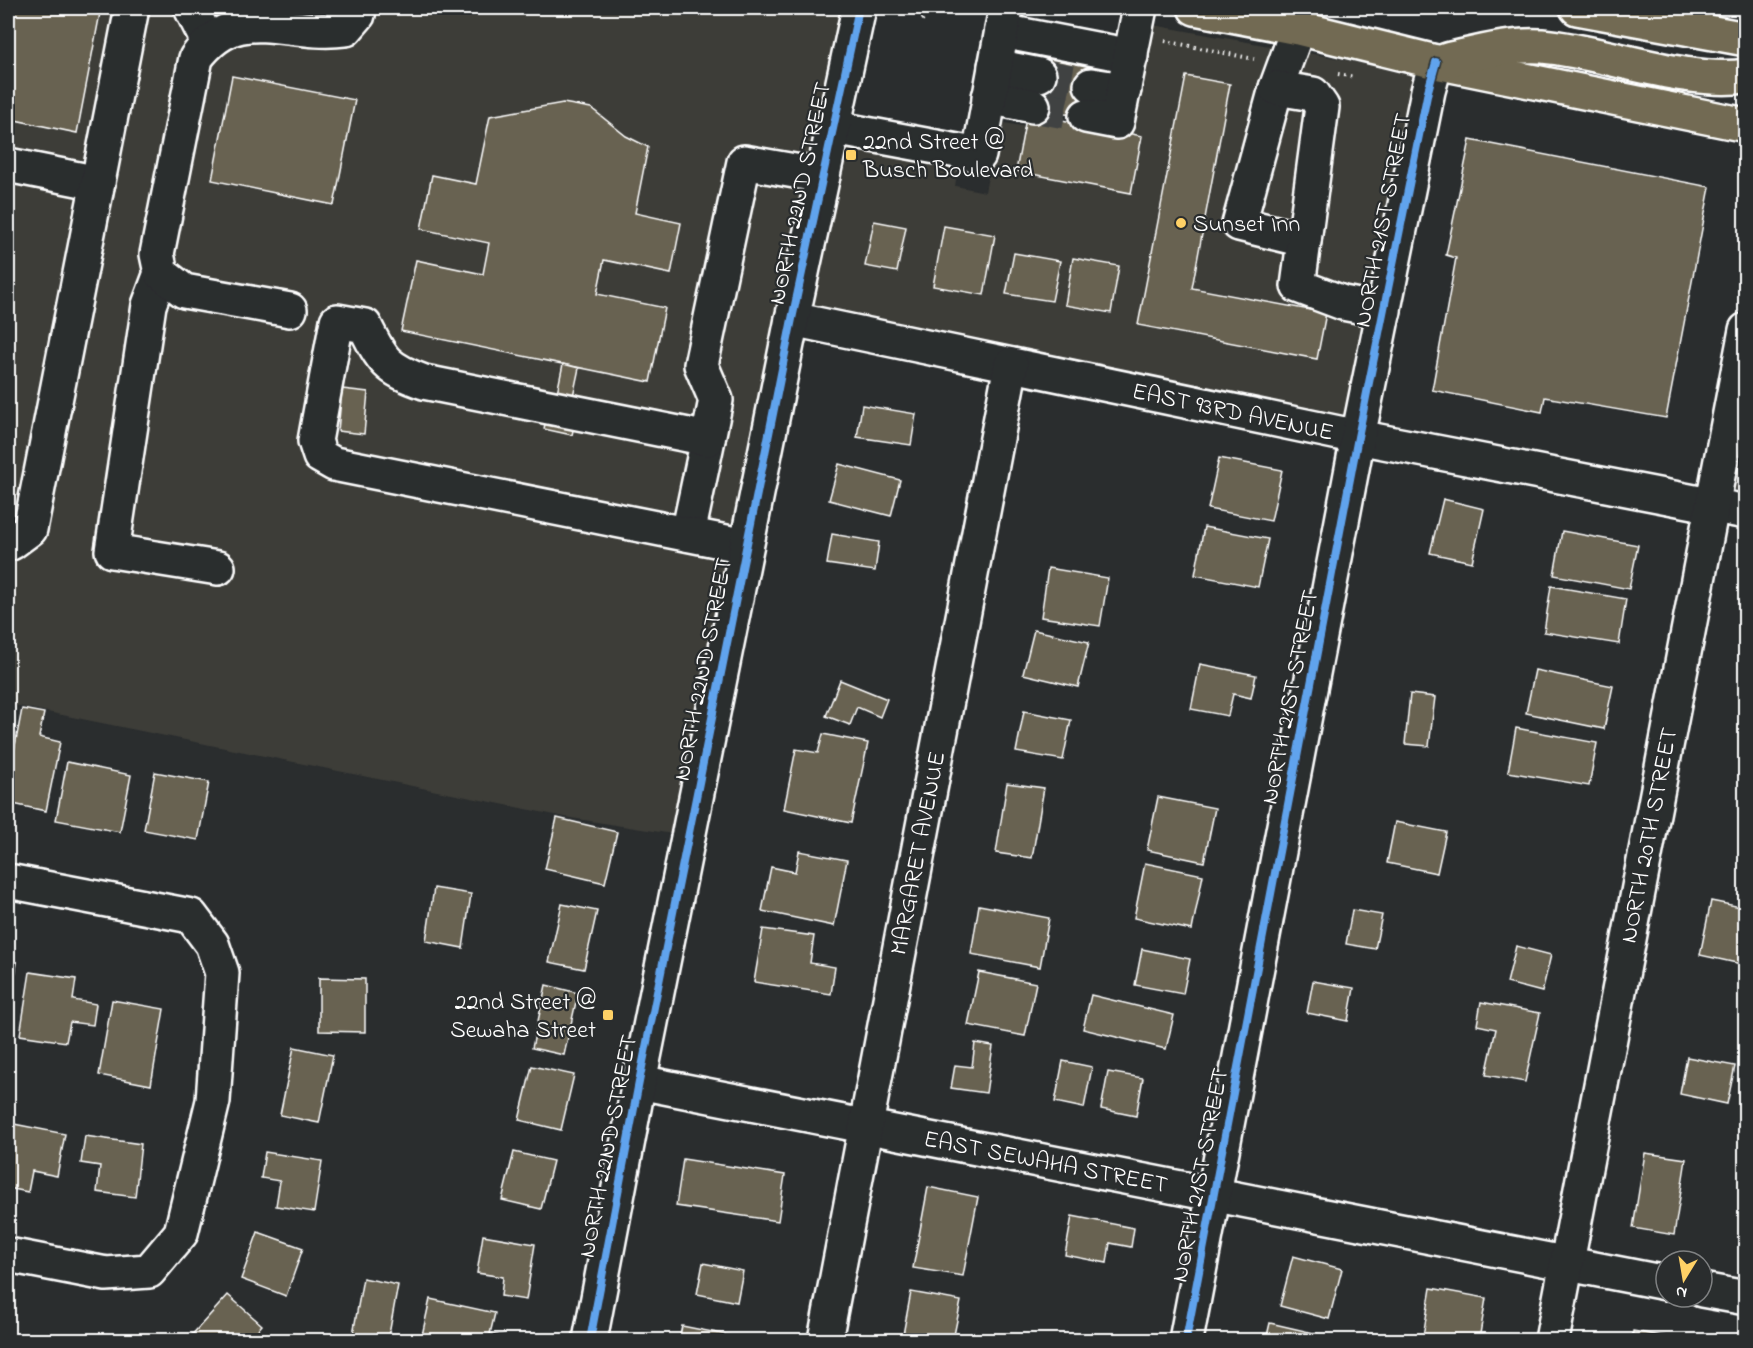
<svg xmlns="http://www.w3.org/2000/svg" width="1753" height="1348" font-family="'Indie Flower',sans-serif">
	<rect width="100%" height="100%" fill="#2a2d2e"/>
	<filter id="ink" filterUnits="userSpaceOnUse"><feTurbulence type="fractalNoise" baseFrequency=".0167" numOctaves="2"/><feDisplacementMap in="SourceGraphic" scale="12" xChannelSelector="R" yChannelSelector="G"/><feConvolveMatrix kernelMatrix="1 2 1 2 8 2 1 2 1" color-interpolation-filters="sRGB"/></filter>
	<g filter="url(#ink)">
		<!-- built -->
		<g fill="#3d3d38">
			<polygon points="8,8 844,8 673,834 565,817 8,704"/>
			<polygon points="1153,25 1374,65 1416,76 1347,417 811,305 851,123 962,146 955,186 985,192 999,122 1129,146"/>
			<polygon points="1745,409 1745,492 1729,488"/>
		</g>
		<!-- building -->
		<g fill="#686251" stroke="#fff" stroke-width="1.5">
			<polygon points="8,8 101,8 77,133 10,119 8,133"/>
			<polygon points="1044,44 1097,53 1086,116 1033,111"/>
			<polygon points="232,76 355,100 334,205 212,180"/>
			<polygon points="1186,76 1230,84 1192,288 1326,313 1317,359 1138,325"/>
			<polygon points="563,103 591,108 626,136 648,147 635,213 681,223 671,274 604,260 597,294 665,308 650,382 401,331 416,260 483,274 489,243 421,229 432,175 476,184 490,116"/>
			<polygon points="1027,113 1142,136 1131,193 1016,171"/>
			<polygon points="1470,140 1710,187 1666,418 1545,397 1542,412 1432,390 1456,258 1446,255"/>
			<polygon points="874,221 906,227 897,272 865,266"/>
			<polygon points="944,226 995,235 984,295 933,286"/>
			<polygon points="1014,253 1060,261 1052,301 1006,294"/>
			<polygon points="1073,258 1119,266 1111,313 1065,305"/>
			<polygon points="563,364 579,368 573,396 580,397 572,435 544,429 551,392 557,393"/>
			<polygon points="342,389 368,392 364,434 338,431"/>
			<polygon points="862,405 916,414 911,445 857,437"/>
			<polygon points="1219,458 1282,470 1271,521 1208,509"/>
			<polygon points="839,464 900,480 891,516 829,500"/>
			<polygon points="1443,499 1484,509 1472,562 1430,553"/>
			<polygon points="1204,527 1268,539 1258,587 1195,575"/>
			<polygon points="1562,531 1638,545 1629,589 1554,575"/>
			<polygon points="832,534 879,542 875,571 827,564"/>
			<polygon points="1048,568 1108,578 1100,626 1041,617"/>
			<polygon points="1551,586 1626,599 1619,644 1544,632"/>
			<polygon points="1034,630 1089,642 1078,687 1023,674"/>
			<polygon points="1200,664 1256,675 1251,698 1233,694 1228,716 1191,709"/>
			<polygon points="1535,670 1613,686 1604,729 1526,713"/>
			<polygon points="840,680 887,699 880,717 857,707 850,725 826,716"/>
			<polygon points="1410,694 1435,697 1429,746 1405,744"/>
			<polygon points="22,709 44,713 39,737 60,742 46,811 8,803 8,755 13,756"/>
			<polygon points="1024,711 1071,720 1063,760 1016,752"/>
			<polygon points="1516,728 1597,743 1589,786 1508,772"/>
			<polygon points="823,734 868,743 851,823 784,809 796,749 818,753"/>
			<polygon points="67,762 131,775 120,832 56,820"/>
			<polygon points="155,772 209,782 198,840 144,830"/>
			<polygon points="1007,783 1044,788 1032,858 996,853"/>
			<polygon points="1158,797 1215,808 1204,862 1147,850"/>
			<polygon points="557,818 617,832 605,883 545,869"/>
			<polygon points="1395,822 1446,832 1437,873 1387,863"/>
			<polygon points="799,851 847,860 834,926 762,911 771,867 795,872"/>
			<polygon points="1145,863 1203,875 1192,930 1134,918"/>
			<polygon points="434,888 471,894 463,948 426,941"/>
			<polygon points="1711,901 1746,908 1746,965 1700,955"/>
			<polygon points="562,904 597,911 584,969 549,962"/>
			<polygon points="979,905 1049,918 1040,967 971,954"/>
			<polygon points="1352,910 1382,915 1375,949 1346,944"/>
			<polygon points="763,929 814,936 810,963 835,967 831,994 754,982"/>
			<polygon points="1516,946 1551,955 1542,992 1507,983"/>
			<polygon points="1142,949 1190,959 1183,994 1135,985"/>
			<polygon points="8,961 17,962 11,1005 8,1004"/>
			<polygon points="30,972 76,979 73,1000 96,1004 93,1025 70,1022 66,1042 20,1035"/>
			<polygon points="979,972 1036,983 1025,1036 968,1025"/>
			<polygon points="319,978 365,979 365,1032 319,1031"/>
			<polygon points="1313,981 1354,988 1348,1021 1307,1013"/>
			<polygon points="546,985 578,993 564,1055 532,1048"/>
			<polygon points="1091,995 1174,1015 1166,1049 1083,1029"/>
			<polygon points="112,1000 164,1009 151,1085 99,1075"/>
			<polygon points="1481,1002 1540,1013 1525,1082 1486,1075 1496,1029 1477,1025"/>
			<polygon points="975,1043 993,1046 986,1093 951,1088 955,1065 972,1067"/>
			<polygon points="294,1047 333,1055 319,1123 280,1115"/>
			<polygon points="1687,1057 1735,1066 1727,1104 1680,1094"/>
			<polygon points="1063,1061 1092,1067 1084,1108 1055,1102"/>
			<polygon points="532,1066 574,1075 561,1130 519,1120"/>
			<polygon points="1108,1072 1143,1078 1136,1116 1101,1109"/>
			<polygon points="14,1124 65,1134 57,1176 32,1171 28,1192 8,1188 8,1158"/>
			<polygon points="85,1136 141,1144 135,1197 97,1192 100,1166 81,1163"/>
			<polygon points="265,1152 322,1161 314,1212 276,1206 280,1181 261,1178"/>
			<polygon points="514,1152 553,1161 541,1209 502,1200"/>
			<polygon points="1645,1153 1686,1159 1674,1235 1633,1228"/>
			<polygon points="683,1159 785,1175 778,1221 676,1206"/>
			<polygon points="928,1187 978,1197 963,1276 913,1268"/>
			<polygon points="1072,1216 1134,1228 1131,1247 1110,1243 1107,1263 1065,1255"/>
			<polygon points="258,1232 303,1248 286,1296 241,1279"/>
			<polygon points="483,1235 535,1244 526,1300 501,1296 503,1277 477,1273"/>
			<polygon points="1293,1256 1342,1269 1329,1319 1280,1306"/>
			<polygon points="703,1263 743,1271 737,1302 697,1294"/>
			<polygon points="363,1278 398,1285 388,1340 352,1340"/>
			<polygon points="1431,1288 1486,1298 1479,1340 1450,1340 1423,1336"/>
			<polygon points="911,1292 961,1301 953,1340 902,1340"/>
			<polygon points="228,1295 262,1325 249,1340 194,1340 190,1337"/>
			<polygon points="430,1299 495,1313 490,1334 512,1338 511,1340 421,1340"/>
			<polygon points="1270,1323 1331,1337 1330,1340 1266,1340"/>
			<polygon points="682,1326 743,1338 743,1340 679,1340"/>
			<polygon points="1633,1331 1685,1340 1632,1340"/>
		</g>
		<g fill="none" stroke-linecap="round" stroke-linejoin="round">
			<!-- minor-tunnel -->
			<g stroke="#3f4243" stroke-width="33" stroke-dasharray="33 16" stroke-linecap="butt">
				<polyline points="1039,75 1091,85"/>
				<polyline points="1033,106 1086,116"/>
			</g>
			<!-- minor casing -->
			<g stroke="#fff" stroke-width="38">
				<g id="minor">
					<polyline points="191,8 207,40"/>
					<polyline points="1298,28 1276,88 1239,224 1304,240"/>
					<polyline points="1692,29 1697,8"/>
					<polyline points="1002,31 1131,56"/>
					<polyline points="995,66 1039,75"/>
					<polyline points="1091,85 1124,90"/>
					<polyline points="1276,88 1313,94 1322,107 1298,286 1343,303 1384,311"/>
					<polyline points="989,97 1033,106"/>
					<polyline points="1086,116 1117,122 1140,8"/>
					<polyline points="834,128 979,155 1006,8"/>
					<polyline points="8,165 98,183"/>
					<polyline points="161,273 149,305 112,551 218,568"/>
					<path d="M290 310 184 291 161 273 157 254 196 58C239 0 283 37 346 29L358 15 359 8"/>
					<polyline points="792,319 1358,437 1746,512"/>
					<polyline points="688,534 708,439"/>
					<polyline points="8,543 11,543 30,529 132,8"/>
					<path d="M746 546 334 464 320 456 315 441 337 321 365 326C382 361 387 369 424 382L708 439 716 400 701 365 744 162 823 176"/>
					<polyline points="8,881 191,916 212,944 222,973 213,1101 181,1233 149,1271 106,1274 8,1255"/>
					<polyline points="639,1082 1666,1283"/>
					<polyline points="1702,1290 1746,1298"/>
					<polyline points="590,1340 639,1082 792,319 859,8"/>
					<polyline points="825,1340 1011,365"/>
					<polyline points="1186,1340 1358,437 1428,91 1436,62"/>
					<polyline points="1552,1340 1746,330"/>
				</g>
			</g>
			<!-- major casing -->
			<g stroke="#fff" stroke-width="38">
				<g id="major">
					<polyline points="1195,8 1298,28 1436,62 1746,125"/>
					<polyline points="1577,8 1746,39"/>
					<path d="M1447 60C1478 53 1509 44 1542 46 1604 51 1685 85 1746 76"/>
				</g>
			</g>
			<!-- path -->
			<g stroke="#fff" stroke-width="4" stroke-dasharray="1.5 4.5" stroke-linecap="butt">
				<polyline points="922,20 937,8"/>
				<polyline points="1165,41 1254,59"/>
				<polyline points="1338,74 1355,77"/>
			</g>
			<!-- minor -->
			<use href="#minor" stroke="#2a2d2e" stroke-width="33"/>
			<!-- major -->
			<use href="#major" stroke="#726b52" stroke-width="33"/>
			<!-- cycleway casing -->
			<g stroke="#2a2d2e" stroke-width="11">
				<g id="cycleway">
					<polyline points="590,1340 639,1082 792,319 859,8"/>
					<polyline points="1186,1340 1358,437 1428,91 1436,62"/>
				</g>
			</g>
			<!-- cycleway -->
			<use href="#cycleway" stroke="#60a3ed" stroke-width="8"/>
		</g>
	</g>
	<!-- markers -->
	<g fill="#ffd166" stroke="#2a2d2e" stroke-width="2">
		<rect x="845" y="149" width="12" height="12" rx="3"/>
		<circle cx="1181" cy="223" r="6"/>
		<rect x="602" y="1009" width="12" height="12" rx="3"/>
	</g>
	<g text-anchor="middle" stroke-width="4.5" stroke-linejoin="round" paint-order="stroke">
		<!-- poi labels -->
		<g font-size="24" fill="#fff" stroke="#2a2d2e" text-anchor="start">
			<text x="863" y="149">22nd Street @<tspan x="863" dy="28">Busch Boulevard</tspan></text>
			<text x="1193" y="231">Sunset Inn</text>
			<text x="596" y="1009" text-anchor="end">22nd Street @<tspan x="596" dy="28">Sewaha Street</tspan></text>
		</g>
		<!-- street labels -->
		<g font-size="24" fill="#fff" stroke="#2a2d2e">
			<text transform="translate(799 193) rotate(-78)" y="8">NORTH 22ND STREET</text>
			<text transform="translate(1382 220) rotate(-79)" y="8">NORTH 21ST STREET</text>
			<text transform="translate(1233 411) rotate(12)" y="8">EAST 93RD AVENUE</text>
			<text transform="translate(702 669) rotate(-79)" y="8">NORTH 22ND STREET</text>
			<text transform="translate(1289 697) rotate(-79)" y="8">NORTH 21ST STREET</text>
			<text transform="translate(1648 835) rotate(-79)" y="8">NORTH 20TH STREET</text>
			<text transform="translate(917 853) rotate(-79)" y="8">MARGARET AVENUE</text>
			<text transform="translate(607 1146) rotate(-79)" y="8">NORTH 22ND STREET</text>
			<text transform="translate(1046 1161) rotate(11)" y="8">EAST SEWAHA STREET</text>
			<text transform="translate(1199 1175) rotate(-79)" y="8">NORTH 21ST STREET</text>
		</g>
	</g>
	<!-- margin -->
	<rect width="1753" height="1348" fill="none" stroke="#2a2d2e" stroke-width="30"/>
	<rect x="15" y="15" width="1723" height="1318" fill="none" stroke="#fff" stroke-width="2" filter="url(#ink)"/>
	<!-- north arrow -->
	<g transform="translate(1684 1279) rotate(191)"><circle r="28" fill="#2a2d2e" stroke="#7f8182" stroke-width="1.5"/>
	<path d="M0-4.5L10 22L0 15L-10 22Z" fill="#ffd166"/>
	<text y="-9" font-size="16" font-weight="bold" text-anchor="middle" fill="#ffffff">N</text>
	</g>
</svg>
